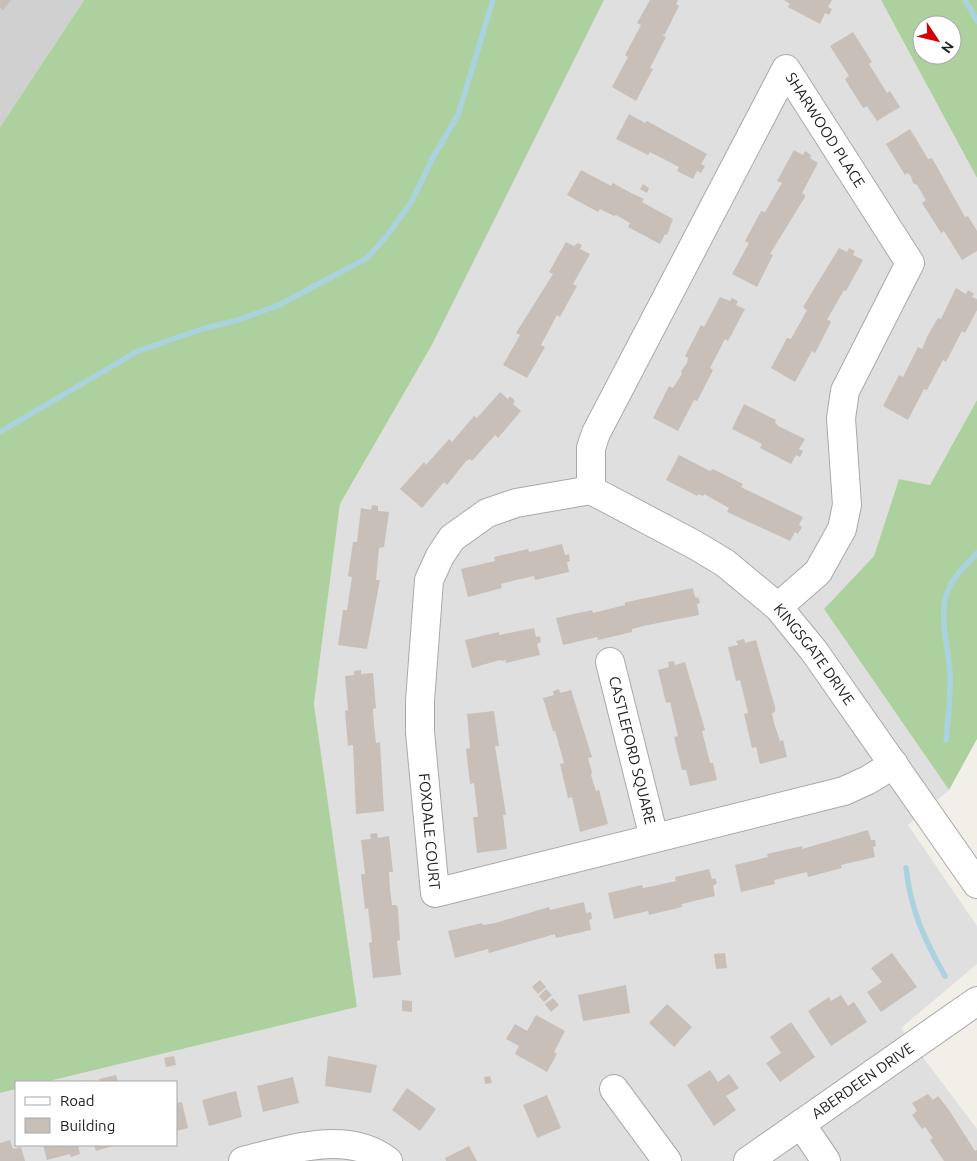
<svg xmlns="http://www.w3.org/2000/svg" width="977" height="1161" viewBox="0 0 977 1161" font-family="Ubuntu,sans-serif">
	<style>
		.residential { fill: #e0dfdf }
		.religious { fill: #d0d0d0 }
		.forest { fill: #add19e; fill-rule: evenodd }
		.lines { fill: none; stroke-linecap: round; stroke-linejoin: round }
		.stream { stroke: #aad3df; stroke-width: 5.5 }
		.building { fill: #c7bfb8 }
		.minor-casing { stroke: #a9a9a9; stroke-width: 30 }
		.minor { stroke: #fff; stroke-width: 28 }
		.labels { text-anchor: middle; stroke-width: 4.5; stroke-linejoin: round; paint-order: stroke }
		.street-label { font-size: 15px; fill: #222; stroke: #fff }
	</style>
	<rect width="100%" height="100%" fill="#f2efe9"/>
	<path class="residential" d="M604,0H881L977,178V400L930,485L899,479L874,556L824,609L949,790L908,825L977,926V964L901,1028L977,1129V1161H0V1093L16,1089V1145H176V1082H45L357,1007L314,704L340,504L433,343Z"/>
	<path class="religious" d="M0,0H84L0,127Z"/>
	<g class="forest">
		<path d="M84,0H604L433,343L340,504L314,704L357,1007L45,1082H16V1089L0,1093V127Z"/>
		<path d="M881,0H977V178ZM922,25H952V55H922Z"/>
		<path d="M977,400V739L949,790L824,609L874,556L899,479L930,485Z"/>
	</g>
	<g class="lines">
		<g class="stream">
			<path d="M965,0L977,21"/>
			<path d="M0,432L138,351L205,328L235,321L279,305L367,258L385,238L412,201L432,159L458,115L493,0"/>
			<path d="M946,740C948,718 951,696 950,674C949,646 936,612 950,586C957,572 968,564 977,553"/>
			<path d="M906,868C911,911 924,939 945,976"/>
		</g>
	</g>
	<g class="building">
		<path d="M0,0H11L3,10L0,7Z"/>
		<path d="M650,0H678L676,4L679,6L665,34L662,35L666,37L650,68L653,69L636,101L612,87L628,57L625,55L641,25L637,23Z"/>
		<path d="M784,0H832L828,7L832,9L829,15L825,13L820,24L788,7L790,4Z"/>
		<path d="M853,32L872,62L869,64L877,77L887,93L890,91L900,107L877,121L867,106L863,108L851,89L845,79L849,76L830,46Z"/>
		<path d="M629,114L645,123L647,121L707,154L701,164L705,166L701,173L697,171L693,179L677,171L679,167L650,152L648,155L616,139Z"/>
		<path d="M910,129L928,159L932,158L965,217L968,216L977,231V251L962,260L944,231L941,233L922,203L926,200L917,185L913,183L911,176L907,173L905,175L886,144Z"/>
		<path d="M794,150L803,155L805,151L811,155L810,158L818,163L802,193L805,195V197L770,254L773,255L757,287L732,274L749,243L745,241L761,211L765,212L782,183L777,181Z"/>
		<path d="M581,170L611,186L613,183L631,193L644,199L642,202L673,219L667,235L665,234L660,244L628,227L630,223L616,215L614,216L600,209L598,212L567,195Z"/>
		<path d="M643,184L649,188L647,193L640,189Z"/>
		<path d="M566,242L574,246L578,243L582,245L580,249L590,254L573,284L577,286L560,317L557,315L541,345L545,347L527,378L503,365L520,335L516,333L553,274L549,272Z"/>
		<path d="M839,248L847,252L849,248L855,251L853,255L863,260L846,291L844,290L828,318L827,319L831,322L815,353L812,351L795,382L771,368L787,338L791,339L807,310L803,307Z"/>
		<path d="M956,288L966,294L968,290L974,294L972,297L977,299V310L965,333L962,331L946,362L943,360L927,390L924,389L908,420L883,406L899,375L903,377L918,347L922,349L928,335L938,318L941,319Z"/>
		<path d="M720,297L730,301L732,298L738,301L736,305L745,309L728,341L725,339L710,368L713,370L704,388L697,401L694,400L678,431L653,418L669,386L673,388L682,374L681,371L687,363L688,358L685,356L701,325L704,327Z"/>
		<path d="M500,392L508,399L510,396L515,401L513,404L521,411L498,438L495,435L472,461L470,459L466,461L447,485L444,482L422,508L400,489L424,462L426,465L449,439L452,442L474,416L477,418Z"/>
		<path d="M744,404L776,420L775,422L778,426L805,439L799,449L803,451L800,457L796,455L791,464L760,448L762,444L732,429Z"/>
		<path d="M679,455L710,471L713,469L743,484L741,487L803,517L799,525L802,527L798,534L795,532L790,541L727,512L729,508L704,494L703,496L698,494L697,496L666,480Z"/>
		<path d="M372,505L378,506V511L389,512L384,547L379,548L376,580H380L367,649L338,645L343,610H347L352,577L348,576L353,542H357L361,508L371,510Z"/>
		<path d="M562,544L565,555L569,554L570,561L567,562L569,572L535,580L534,576L516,580L501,584L502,588L468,597L461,569L495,561L494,557L528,549L529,552Z"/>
		<path d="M693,588L695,597L699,598L700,603L697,604L699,615L643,626L632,629V632L598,640L597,637L563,645L556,618L592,610L593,613L625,605V602H627Z"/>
		<path d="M534,628L536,637L540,636L541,642L537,644L540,655L506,663L505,659L504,661L500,660L472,668L465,640L499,632V635Z"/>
		<path d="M744,639L745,643L756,640L775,707V712L772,713L774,723L780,741L783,740L787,757L760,764L756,747L752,748L744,714L748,713L740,680L736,681L728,647L738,645L736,641Z"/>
		<path d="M674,661L675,665L685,662L705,730L702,731L710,763H713L717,780L690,786L686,770H682L674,737L678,736L670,702L666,703L658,670L669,667L668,662Z"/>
		<path d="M361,670V674L373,673L376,708L373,709L374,725L376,743L380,742L384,811L356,814L353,745L348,746L345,711L348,710L345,676L354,675V671Z"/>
		<path d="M559,689L560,693L571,690L592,757L588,758L592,772L591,775L596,791L599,790L608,824L580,832L572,797L568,798L560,764L564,763L555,731H553L543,698L554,695L553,691Z"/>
		<path d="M494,711L499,746H495L506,815H503L507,849L477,853L473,817H478L474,783L470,784L466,749L470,748L467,714Z"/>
		<path d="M868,830L871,840H875L876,846L873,847L875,857L841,865L842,868L808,877L807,872L774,880L775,884L741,892L735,865L768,857L767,854L802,846V849Z"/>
		<path d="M377,833L378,838L389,836L393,872H389L390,889L392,905H396L398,908L400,940L397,941L401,975L373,978L369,943L372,942L368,908L365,909L361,874H365L361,840L371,839L370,834Z"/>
		<path d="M709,869L712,879L715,878L717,883L713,886L715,896L682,904V907L649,915L648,911L614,919L608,893L642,885L643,888L658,885L676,881L675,877Z"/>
		<path d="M584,902L586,913L591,912L592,919L589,920L591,930L556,938L555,934L489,953L488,949L455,958L448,931L482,923L483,925L495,923L549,907L550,910Z"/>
		<path d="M725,953L727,968L716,969L714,954Z"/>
		<path d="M892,953L917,987L881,1012L867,992L882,982L871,968Z"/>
		<path d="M540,980L546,987L538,994L532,987Z"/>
		<path d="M626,985L630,1013L583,1021L578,995Z"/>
		<path d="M546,989L552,995L544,1002L539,996Z"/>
		<path d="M841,995L848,1006L854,1002L867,1022L831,1046L808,1011L829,997L831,1001Z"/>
		<path d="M553,998L559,1005L551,1012L545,1004Z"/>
		<path d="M402,1000L412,1001V1012L402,1011Z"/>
		<path d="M667,1004L692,1027L674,1047L649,1023Z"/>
		<path d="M536,1015L565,1031L554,1052L557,1054L547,1072L515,1054L519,1046L506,1039L515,1024L527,1031Z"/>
		<path d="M791,1022L815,1057L780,1082L766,1063L781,1053L770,1037Z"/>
		<path d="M174,1056L176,1065L166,1067L164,1058Z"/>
		<path d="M328,1056L377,1065L371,1093L325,1086Z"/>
		<path d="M710,1070L718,1082L729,1074L739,1088L726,1096L736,1110L714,1126L687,1085Z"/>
		<path d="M116,1075L118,1082H100L99,1079Z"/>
		<path d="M490,1076L492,1083L485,1084L484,1077Z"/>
		<path d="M293,1077L299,1103L263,1112L257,1086Z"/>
		<path d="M407,1088L436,1109L420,1131L392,1110Z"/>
		<path d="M236,1091L242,1117L209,1126L202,1100Z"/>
		<path d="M928,1094L933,1100L938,1096L949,1110L975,1151L977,1150V1161H944L930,1140L933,1138L925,1127L922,1129L912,1115L917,1111L912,1103Z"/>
		<path d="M547,1095L561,1128L537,1138L523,1105Z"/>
		<path d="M182,1102L188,1128L176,1131V1103Z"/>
		<path d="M10,1140L13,1149L21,1147L25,1161H0V1143Z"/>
		<path d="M43,1145H78L80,1154L71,1157L70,1154L47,1160Z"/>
		<path d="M94,1145H116L96,1151Z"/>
		<path d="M469,1146L477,1161H446L445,1158Z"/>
	</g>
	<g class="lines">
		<defs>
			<g id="minor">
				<path id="s1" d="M591,490V448L596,433L786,69L910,263L845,391L841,418L847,505L842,529L818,572L778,607"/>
				<path id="s2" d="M591,490L516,503L487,513L452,538L440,556L429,580L420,701V732L435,893L844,791L868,780L894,764"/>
				<path id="s3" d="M591,490L695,545L725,563L778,607L814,651L977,884"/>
				<path id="s4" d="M610,662L654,838"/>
				<path d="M614,1089L667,1161"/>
				<path d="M801,1124L826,1161"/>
				<path d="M243,1161C288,1150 347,1129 388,1161"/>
				<path id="s5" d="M748,1161L977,1001"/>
			</g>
		</defs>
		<use href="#minor" class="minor-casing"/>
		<use href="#minor" class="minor"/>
	</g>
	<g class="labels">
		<g class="street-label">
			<text dy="5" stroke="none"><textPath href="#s1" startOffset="541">SHARWOOD PLACE</textPath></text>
			<text dy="5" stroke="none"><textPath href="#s3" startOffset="281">KINGSGATE DRIVE</textPath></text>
			<text dy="5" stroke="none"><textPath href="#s4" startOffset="91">CASTLEFORD SQUARE</textPath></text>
			<text dy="5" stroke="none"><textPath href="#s2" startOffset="450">FOXDALE COURT</textPath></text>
			<text dy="5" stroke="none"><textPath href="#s5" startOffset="140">ABERDEEN DRIVE</textPath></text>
		</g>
	</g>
	<rect x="15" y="1081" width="162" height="65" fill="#ffffff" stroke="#a7a7a7"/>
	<rect x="25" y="1097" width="25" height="8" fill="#ffffff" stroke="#a7a7a7"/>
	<text x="60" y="1106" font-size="15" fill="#222222">Road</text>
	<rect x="25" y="1118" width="25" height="15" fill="#c7bfb8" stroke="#a7a7a7"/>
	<text x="60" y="1131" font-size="15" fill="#222222">Building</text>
	<g transform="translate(937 40) rotate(125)"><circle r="24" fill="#ffffff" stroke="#a7a7a7"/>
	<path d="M0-4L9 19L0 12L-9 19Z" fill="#d40000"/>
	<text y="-8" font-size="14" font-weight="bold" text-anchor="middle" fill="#222222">N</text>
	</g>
</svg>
